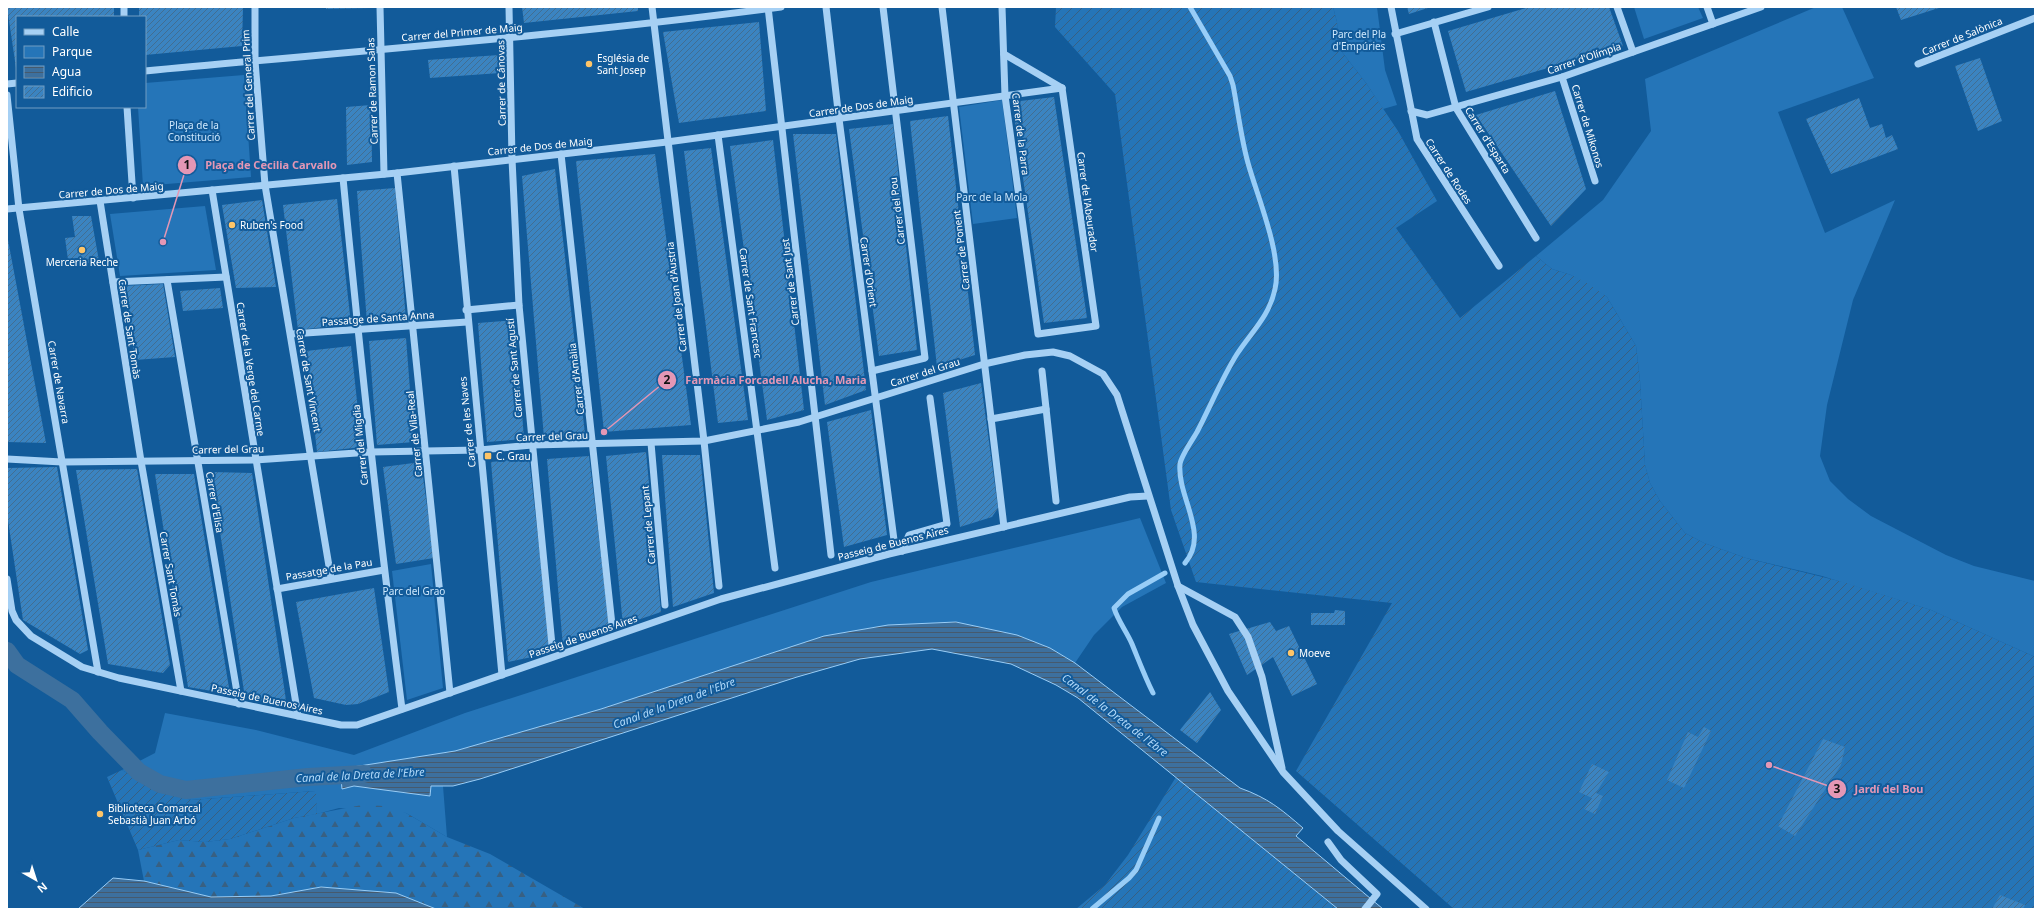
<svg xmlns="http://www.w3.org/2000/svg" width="2042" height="916" viewBox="0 0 2042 916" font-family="'Noto Sans',sans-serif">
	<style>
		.green { fill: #2575b8 }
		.forest { fill: url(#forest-firs) }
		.garden { fill: url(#garden-furrows) }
		.water { fill: url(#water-rules); stroke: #98cdf7 }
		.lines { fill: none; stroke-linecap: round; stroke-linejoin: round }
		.stream { stroke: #98cdf7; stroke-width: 5 }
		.canal { stroke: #3d709e; stroke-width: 18 }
		.building { fill: url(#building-hatch) }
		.minor { stroke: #a6d0f4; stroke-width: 7 }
		.poi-dot { fill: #ffc568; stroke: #125b9a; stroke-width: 1.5 }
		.labels { text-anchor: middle; stroke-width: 4; stroke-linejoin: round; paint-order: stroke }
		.street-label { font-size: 10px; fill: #fff; stroke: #125b9a }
		.park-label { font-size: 10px; fill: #cee8fd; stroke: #125b9a }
		.poi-label { font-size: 10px; fill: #fff; stroke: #125b9a; text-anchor: start }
		.water-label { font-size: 11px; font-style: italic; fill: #b2dafa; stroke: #125b9a }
		.leader { fill: none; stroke: #e497b5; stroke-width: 1.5 }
		.callout-dot { fill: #e497b5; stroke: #125b9a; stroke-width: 1.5 }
		.mark-label { font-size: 12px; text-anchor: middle; font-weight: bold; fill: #111 }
		.callout-label { font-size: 11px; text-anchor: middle; font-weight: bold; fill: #e497b5; stroke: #125b9a; stroke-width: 4; stroke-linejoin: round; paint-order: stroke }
	</style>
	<defs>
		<pattern id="forest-firs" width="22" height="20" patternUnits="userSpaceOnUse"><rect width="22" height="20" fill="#2575b8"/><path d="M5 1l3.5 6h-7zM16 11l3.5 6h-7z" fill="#386082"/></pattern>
		<pattern id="garden-furrows" width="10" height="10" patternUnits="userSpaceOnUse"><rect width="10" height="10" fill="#2575b8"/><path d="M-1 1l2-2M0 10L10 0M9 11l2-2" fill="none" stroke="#386082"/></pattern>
		<pattern id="water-rules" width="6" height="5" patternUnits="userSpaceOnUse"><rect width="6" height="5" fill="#3d709e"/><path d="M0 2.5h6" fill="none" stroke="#465a6d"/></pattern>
		<pattern id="building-hatch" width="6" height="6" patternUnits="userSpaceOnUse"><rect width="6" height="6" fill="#3b84c1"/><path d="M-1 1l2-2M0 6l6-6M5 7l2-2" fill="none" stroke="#426e92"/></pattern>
	</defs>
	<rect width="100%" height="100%" fill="#125b9a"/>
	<g class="green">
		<path d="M1333,7H1377L1385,70L1397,105L1383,109L1366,83L1338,47L1337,22Z"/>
		<path d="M1634,7H1698L1703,18L1644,39Z"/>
		<path d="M1816,7H1842L1874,78L1778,112L1825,233L1895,200L1853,300L1827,405L1820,456L1830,481L1848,499L1871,516L1946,555L1974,566L2035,581V657L1931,610L1822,576L1746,558L1704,543L1685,533L1660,501L1650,483L1645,465L1640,381L1636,346L1607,297L1571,275L1552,269L1536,256L1603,200L1651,131L1645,79Z"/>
		<path d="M244,75L251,177L143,186L138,107H145V83Z"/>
		<path d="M1002,100L1017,218L973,224L959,107Z"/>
		<path d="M205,206L216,270L120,276L110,214Z"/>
		<path d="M1140,518L1166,583L1122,607L1094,635L1075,663L1050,648L1017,635L956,622L888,625L824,636L601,709L455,751L340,769L342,788L354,786L430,796L431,786H443L447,837L406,813L339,808L317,814L315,791L191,800L144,783L122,770L155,753L165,713L256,730L354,755L465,713L871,582Z"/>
		<path d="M431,564L443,688L407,700L392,571Z"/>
	</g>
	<path class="forest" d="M362,805L385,806L406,813L447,837L490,854L585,909H436L396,893L321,887L271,896L211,897L144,881L138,850L179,840L205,842L230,839L294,818Z"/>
	<g class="garden">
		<path d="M1056,7H1333L1337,22L1338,47L1366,83L1398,131L1437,201L1396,228L1460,318L1536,256L1552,269L1571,275L1589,284L1607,297L1636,346L1640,381L1645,465L1650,483L1660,501L1685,533L1704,543L1746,558L1843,582L1931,610L2035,657V909H1454L1296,771L1392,603L1196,582L1171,510L1115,94L1055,27Z"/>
		<path d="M122,770L144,783L191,800L316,791L317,814L294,818L230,839L205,842L179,840L138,850L107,777Z"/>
		<path d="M1176,777L1338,909H1076L1105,885L1128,855Z"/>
	</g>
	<g class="water">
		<path d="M956,622L1017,635L1050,648L1075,663L1240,788C1268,798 1281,809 1303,828L1296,836L1383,909H1338L1078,698L1056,685L1011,664L932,649L860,659L797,677L480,779L453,786H431L430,796L354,786L342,789L340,769L455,751L601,709L824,636L888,625Z"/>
		<path d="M113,878L144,881L211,897L271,896L321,887L396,893L436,909H78Z"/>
	</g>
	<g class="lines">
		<g class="stream">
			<path d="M1185,563C1210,534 1177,497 1180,464C1181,456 1193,439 1197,432C1210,407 1223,376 1237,354C1252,331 1269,317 1275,289C1283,256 1257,196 1248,163C1241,138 1238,111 1233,85L1230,76L1190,7"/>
			<path d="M1153,693C1145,677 1139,661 1132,644C1127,632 1118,621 1114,608L1128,594L1165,573"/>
			<path d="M1092,909L1129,878L1136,870L1159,818"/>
		</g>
		<path class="canal" d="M7,651L17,665L72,700L100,732L139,772L160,784L186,790L308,777L364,774"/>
	</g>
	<g class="building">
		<path d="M7,7H114V17H17L16,68Z"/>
		<path d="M139,7H243L242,46L145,55V17H139Z"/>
		<path d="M326,7H371V8L326,9Z"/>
		<path d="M522,7H638V11L524,23Z"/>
		<path d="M1407,7H1431L1409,14Z"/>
		<path d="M1529,7H1609L1623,46L1466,92L1448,31Z"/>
		<path d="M1896,7H1942L1901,20Z"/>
		<path d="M759,22L766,111L679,123L663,32Z"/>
		<path d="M499,55L500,73L430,78L428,60Z"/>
		<path d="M1980,58L2002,121L1978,131L1955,66Z"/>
		<path d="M1555,91L1586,189L1551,226L1476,115Z"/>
		<path d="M1054,97L1087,318L1044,323L1012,102Z"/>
		<path d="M1859,98L1870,128L1882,124L1886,138L1892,135L1898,149L1831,174L1806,119Z"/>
		<path d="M371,105L372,162L347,165L346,107Z"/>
		<path d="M948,116L975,355L937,367L910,121Z"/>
		<path d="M893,124L917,350L879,356L849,129Z"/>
		<path d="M793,134H836L866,390L825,405Z"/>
		<path d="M773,140L804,410L767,420L730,146Z"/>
		<path d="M711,148L748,420L718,423L684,151Z"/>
		<path d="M655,154L691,425L604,432L576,161Z"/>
		<path d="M555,169L585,434L544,438L522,176Z"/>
		<path d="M395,188L406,320L367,323L357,191Z"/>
		<path d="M337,199L351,324L298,330L283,205Z"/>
		<path d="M262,200L276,287L236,288L222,205Z"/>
		<path d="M72,216H91L99,261L69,267L65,238L75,237Z"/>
		<path d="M7,240H8L46,443L7,442Z"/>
		<path d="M163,284L175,357L135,360L122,286Z"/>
		<path d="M220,288L223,308L183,311L180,291Z"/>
		<path d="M515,320L524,439L487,442L478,323Z"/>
		<path d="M406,338L414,442L377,445L369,341Z"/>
		<path d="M351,346L362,447L317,452L306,351Z"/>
		<path d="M981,383L998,508L992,517L960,527L943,393Z"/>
		<path d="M871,410L887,535L844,547L827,422Z"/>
		<path d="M646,452L661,612L623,625L606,456Z"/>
		<path d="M662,455H700L714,593L673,607Z"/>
		<path d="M589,456L610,630L563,647L547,459Z"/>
		<path d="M529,458L551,653L508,662L491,462Z"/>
		<path d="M421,462L434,558L396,564L383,467Z"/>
		<path d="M57,467L88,650L80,654L23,620L7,514V468Z"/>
		<path d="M137,469L170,665L163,673L108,664L76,470Z"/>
		<path d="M211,472L252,473L287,707L245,698Z"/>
		<path d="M155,474H194L230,694L188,687Z"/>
		<path d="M374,588L389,692L358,704L346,705L314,698L296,602Z"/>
		<path d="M1335,610L1345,611V625H1311V613H1334Z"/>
		<path d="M1270,622L1276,631L1289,626L1317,684L1292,696L1273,657L1247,675L1229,634Z"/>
		<path d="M1210,692L1221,710L1197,743L1180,730Z"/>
		<path d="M1704,727L1711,731L1684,788L1667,780L1688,732L1698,737Z"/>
		<path d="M1823,739L1845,747L1841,765L1795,836L1778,826Z"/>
		<path d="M1592,764L1609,772L1596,793L1603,796L1595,814L1584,809L1592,798L1579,792Z"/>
		<path d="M2000,895L2025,905L2023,909H1992Z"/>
	</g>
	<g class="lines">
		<g class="minor">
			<path d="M124,7V17"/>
			<path d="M255,7V61L265,185L331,578"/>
			<path d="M380,7L384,174"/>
			<path d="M509,7L512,159L519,305L552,645"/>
			<path d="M652,7L704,441L719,586"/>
			<path d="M768,7L831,555"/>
			<path d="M826,7L839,119L894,540"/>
			<path d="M942,7L1004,527"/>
			<path d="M1002,7L1005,96L1038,334L1096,326L1062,88"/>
			<path d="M1391,7L1417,139L1499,266"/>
			<path d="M1617,7L1633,52"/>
			<path d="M1707,7L1713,24"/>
			<path d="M1434,22L1456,108L1536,238"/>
			<path d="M1395,34L1488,7"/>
			<path d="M1004,54L1062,88"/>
			<path d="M1918,64L2035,18"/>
			<path d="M145,71C357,51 570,35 781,7"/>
			<path d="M1562,77L1595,181"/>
			<path d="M7,84L17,83"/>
			<path d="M7,95L19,209L98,672"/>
			<path d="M127,107L133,198"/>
			<path d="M1411,111L1427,115L1562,77L1761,7"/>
			<path d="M718,135L775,568"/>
			<path d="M561,154L612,625"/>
			<path d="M454,166L502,675"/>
			<path d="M397,173L450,693"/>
			<path d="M343,178C360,355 379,532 402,709"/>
			<path d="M212,190L298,716"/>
			<path d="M100,201L141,461L181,691"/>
			<path d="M7,209L397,173L667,142L1062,88"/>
			<path d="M167,280L239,704"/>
			<path d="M113,282L226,277"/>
			<path d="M466,310L519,305"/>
			<path d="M291,334L467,322"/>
			<path d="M872,371L925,358L883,7"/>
			<path d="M1042,371L1056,501"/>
			<path d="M991,419L1046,409"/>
			<path d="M651,443L665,605"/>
			<path d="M7,459L62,462L255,460L371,452L480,450L532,445L704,441L799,422L984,364L1025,355L1053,352L1070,356L1103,374L1117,395L1178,586L1193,625L1228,691L1283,772L1338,831L1426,909"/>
			<path d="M902,551L909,535L947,524L930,398"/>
			<path d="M7,579L12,611L16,620L31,636L82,667L119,678L341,725H357L721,599L889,554L1130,497L1148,496"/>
			<path d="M1178,586L1235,617L1248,637L1262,677L1282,768"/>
			<path d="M277,589L384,570"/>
			<path d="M1328,842L1341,860L1377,894L1365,909"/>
		</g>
	</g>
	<g class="poi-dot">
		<circle cx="589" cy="64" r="4"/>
		<circle cx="232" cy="225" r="4"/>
		<circle cx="82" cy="250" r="4"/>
		<rect x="484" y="452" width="8" height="8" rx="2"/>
		<circle cx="1291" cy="653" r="4"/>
		<circle cx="100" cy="814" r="4"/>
	</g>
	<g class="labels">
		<g class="street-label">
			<text transform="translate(462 32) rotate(-5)" y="4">Carrer del Primer de Maig</text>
			<text transform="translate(1962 36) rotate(-22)" y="4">Carrer de Salònica</text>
			<text transform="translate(1584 58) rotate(-19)" y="4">Carrer d'Olímpia</text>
			<text transform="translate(501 83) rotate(-91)" y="4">Carrer de Cánovas</text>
			<text transform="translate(248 85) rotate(-93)" y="4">Carrer del General Prim</text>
			<text transform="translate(372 91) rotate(-92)" y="4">Carrer de Ramon Salas</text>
			<text transform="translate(861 106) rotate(-8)" y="4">Carrer de Dos de Maig</text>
			<text transform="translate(1588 126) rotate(73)" y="4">Carrer de Mikonos</text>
			<text transform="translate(1021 134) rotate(83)" y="4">Carrer de la Parra</text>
			<text transform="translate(1488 140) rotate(58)" y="4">Carrer d'Esparta</text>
			<text transform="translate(540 146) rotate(-6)" y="4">Carrer de Dos de Maig</text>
			<text transform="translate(1449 171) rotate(57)" y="4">Carrer de Rodes</text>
			<text transform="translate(111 190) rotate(-5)" y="4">Carrer de Dos de Maig</text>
			<text transform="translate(1088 202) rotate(82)" y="4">Carrer de l'Abeurador</text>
			<text transform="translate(897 211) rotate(-97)" y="4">Carrer del Pou</text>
			<text transform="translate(961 250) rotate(-97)" y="4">Carrer de Ponent</text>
			<text transform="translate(869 272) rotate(82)" y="4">Carrer d'Orient</text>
			<text transform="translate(790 282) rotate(-97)" y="4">Carrer de Sant Just</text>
			<text transform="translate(676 297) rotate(-97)" y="4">Carrer de Joan d'Àustria</text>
			<text transform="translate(751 303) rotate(82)" y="4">Carrer de Sant Francesc</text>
			<text transform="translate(378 318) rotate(-4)" y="4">Passatge de Santa Anna</text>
			<text transform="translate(130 329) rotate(81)" y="4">Carrer de Sant Tomàs</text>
			<text transform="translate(514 368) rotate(-95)" y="4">Carrer de Sant Agustí</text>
			<text transform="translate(251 369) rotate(81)" y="4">Carrer de la Verge del Carme</text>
			<text transform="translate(925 372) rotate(-18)" y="4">Carrer del Grau</text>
			<text transform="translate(576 379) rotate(-97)" y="4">Carrer d'Amàlia</text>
			<text transform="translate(309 380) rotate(80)" y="4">Carrer de Sant Vincent</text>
			<text transform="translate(59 382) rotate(80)" y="4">Carrer de Navarra</text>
			<text transform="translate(467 422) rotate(-96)" y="4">Carrer de les Naves</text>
			<text transform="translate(414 434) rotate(-96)" y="4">Carrer de Vila-Real</text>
			<text transform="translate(552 436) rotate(-2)" y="4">Carrer del Grau</text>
			<text transform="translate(360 445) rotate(-96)" y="4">Carrer del Migdia</text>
			<text transform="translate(228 449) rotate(-1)" y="4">Carrer del Grau</text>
			<text transform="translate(215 502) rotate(80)" y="4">Carrer d'Elisa</text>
			<text transform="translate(648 525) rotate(-95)" y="4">Carrer de Lepant</text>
			<text transform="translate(893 543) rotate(-14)" y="4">Passeig de Buenos Aires</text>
			<text transform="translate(329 569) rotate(-10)" y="4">Passatge de la Pau</text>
			<text transform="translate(171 574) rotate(80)" y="4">Carrer Sant Tomàs</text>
			<text transform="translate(583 636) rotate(-19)" y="4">Passeig de Buenos Aires</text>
			<text transform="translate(267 699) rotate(12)" y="4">Passeig de Buenos Aires</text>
		</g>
		<g class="park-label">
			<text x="1359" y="38">Parc del Pla<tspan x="1359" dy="12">d'Empúries</tspan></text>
			<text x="194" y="129">Plaça de la<tspan x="194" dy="12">Constitució</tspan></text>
			<text x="992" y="201">Parc de la Mola</text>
			<text x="414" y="595">Parc del Grao</text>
		</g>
		<g class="poi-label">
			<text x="597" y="62">Església de<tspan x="597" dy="12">Sant Josep</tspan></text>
			<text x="240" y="229">Ruben's Food</text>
			<text x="82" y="266" text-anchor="middle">Merceria Reche</text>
			<text x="496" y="460">C. Grau</text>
			<text x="1299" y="657">Moeve</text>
			<text x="108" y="812">Biblioteca Comarcal<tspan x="108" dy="12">Sebastià Juan Arbó</tspan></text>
		</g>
		<g class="water-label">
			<text transform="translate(674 703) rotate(-20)" y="4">Canal de la Dreta de l'Ebre</text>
			<text transform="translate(1115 715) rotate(37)" y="4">Canal de la Dreta de l'Ebre</text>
			<text transform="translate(360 775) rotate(-3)" y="4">Canal de la Dreta de l'Ebre</text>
		</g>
	</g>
	<path class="leader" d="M163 242L187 165M604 432L667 380M1769 765L1837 789"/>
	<g class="callout-dot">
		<circle cx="163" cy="242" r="4"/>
		<circle cx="604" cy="432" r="4"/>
		<circle cx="1769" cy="765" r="4"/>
		<circle cx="187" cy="165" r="10"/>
		<circle cx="667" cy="380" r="10"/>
		<circle cx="1837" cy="789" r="10"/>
	</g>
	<g class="mark-label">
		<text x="187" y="169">1</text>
		<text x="667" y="384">2</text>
		<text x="1837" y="793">3</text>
	</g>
	<g class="callout-label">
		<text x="271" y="169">Plaça de Cecilia Carvallo</text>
		<text x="776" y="384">Farmàcia Forcadell Alucha, Maria</text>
		<text x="1889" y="793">Jardí del Bou</text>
	</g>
	<rect width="2042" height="916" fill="none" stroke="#ffffff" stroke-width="16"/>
	<rect x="16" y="16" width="130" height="92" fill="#125b9a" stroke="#719dc2"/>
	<rect x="24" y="29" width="20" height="6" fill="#a6d0f4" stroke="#719dc2"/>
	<text x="52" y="36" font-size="12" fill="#ffffff">Calle</text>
	<rect x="24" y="46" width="20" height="12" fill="#2575b8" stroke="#719dc2"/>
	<text x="52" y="56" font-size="12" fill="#ffffff">Parque</text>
	<rect x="24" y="66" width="20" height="12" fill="url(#water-rules)" stroke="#719dc2"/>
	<text x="52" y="76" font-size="12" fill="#ffffff">Agua</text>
	<rect x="24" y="86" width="20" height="12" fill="url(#building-hatch)" stroke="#719dc2"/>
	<text x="52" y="96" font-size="12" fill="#ffffff">Edificio</text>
	<g transform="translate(36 880) rotate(141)" stroke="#125b9a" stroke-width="3" paint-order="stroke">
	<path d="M0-3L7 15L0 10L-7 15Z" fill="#ffffff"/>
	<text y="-6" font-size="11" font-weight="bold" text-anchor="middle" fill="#ffffff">N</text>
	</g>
</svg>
